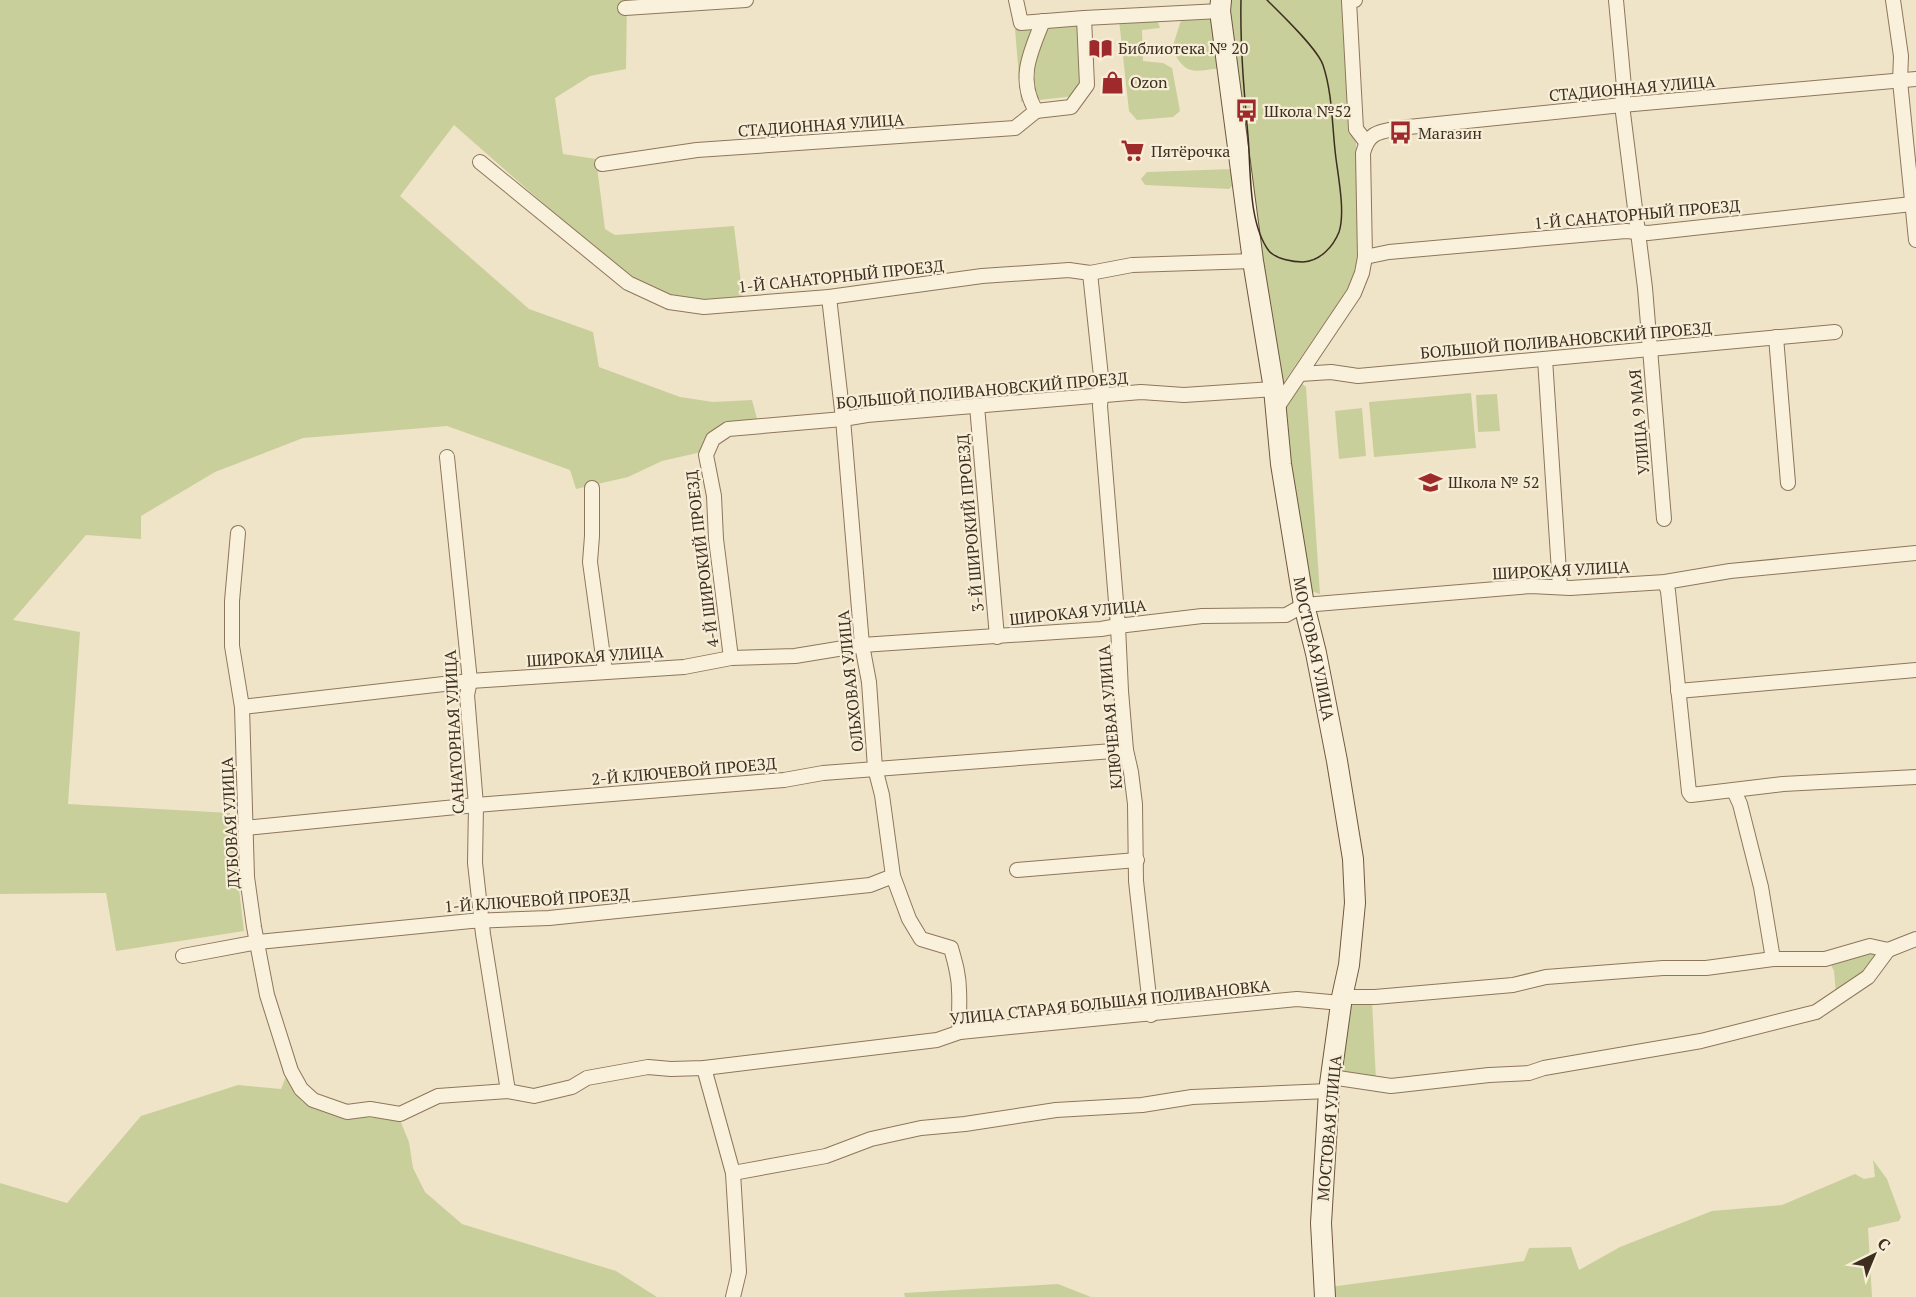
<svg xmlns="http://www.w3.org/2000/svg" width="1916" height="1297" viewBox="0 0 1916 1297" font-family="'PT Serif',serif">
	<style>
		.green { fill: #c9cf9b }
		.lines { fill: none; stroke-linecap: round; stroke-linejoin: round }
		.street-casing { stroke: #8d765c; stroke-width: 16 }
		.secondary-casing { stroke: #6f573f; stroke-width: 22 }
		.street { stroke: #faf1dc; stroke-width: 14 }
		.secondary { stroke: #faf1dc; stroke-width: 20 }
		.tram { stroke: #3d2e20; stroke-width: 1.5 }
		.labels { text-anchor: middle; stroke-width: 4.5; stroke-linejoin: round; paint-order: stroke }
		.poi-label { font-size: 16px; fill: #3d2e20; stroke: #f7eed8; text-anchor: start }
		.street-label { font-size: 16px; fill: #3d2e20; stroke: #f7eed8 }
	</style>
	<rect width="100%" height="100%" fill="#f0e4c8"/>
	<g class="green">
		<path d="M0,0H627L626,69L590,76L555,98L563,154L596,159L605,229L615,235L734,226L743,299L704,301L670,299L634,283L454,125L400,196L529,309L593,332L599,367L680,397L713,402L752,400L759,426L728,428L706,451L662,461L628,477L576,489L570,470L447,426L303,438L215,472L141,516V539L86,535L13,620L80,632L68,804L230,813L244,931L116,951L106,893L0,894Z"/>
		<path d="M1229,0H1345L1346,4L1359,186L1360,251L1356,270L1346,291L1284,382H1279L1230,31Z"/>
		<path d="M1186,15L1214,17L1222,68C1194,71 1186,77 1172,49L1180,23Z"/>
		<path d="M1152,17L1158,22L1160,28L1142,30L1143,61L1163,63L1172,68L1180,111L1173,117L1137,120L1129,111L1119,20Z"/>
		<path d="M1077,23L1083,86L1075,96L1021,102L1015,29Z"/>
		<path d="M1233,169L1235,183L1229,189L1145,185L1141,179L1147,172Z"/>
		<path d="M1301,383L1306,387L1320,594L1311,591L1288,468L1285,408Z"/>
		<path d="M1471,393L1476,448L1374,457L1369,402Z"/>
		<path d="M1497,394L1500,431L1478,432L1476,395Z"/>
		<path d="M1362,408L1366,456L1339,459L1335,411Z"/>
		<path d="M1870,950L1880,954L1868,974L1836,994L1834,971L1831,965V961Z"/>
		<path d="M1372,1001L1376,1080L1341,1071L1347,1006Z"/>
		<path d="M287,1074L303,1102L353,1116L400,1120L409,1142L413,1168L425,1192L462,1224L616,1271L657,1297H0V1183L67,1203L141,1116L238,1085L281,1089Z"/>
		<path d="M1873,1160L1887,1179L1901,1217L1899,1221L1868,1228L1872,1297H1330V1287L1524,1261L1529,1248L1571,1247L1579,1270L1620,1247L1712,1211L1782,1205L1855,1174L1864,1179L1875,1177Z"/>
		<path d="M1058,1284L1091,1297H905L904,1293Z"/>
	</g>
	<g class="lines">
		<defs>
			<g id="street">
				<path d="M1016,0L1021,23L1084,18L1220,11"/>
				<path d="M1355,0L1349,1L1356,129L1366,142"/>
				<path d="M1616,0L1624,87L1622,105L1645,288L1664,519"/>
				<path d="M1893,0L1901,56L1900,81L1916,240"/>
				<path d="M625,8L746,0"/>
				<path d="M1036,111L1071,107L1087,85L1084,18"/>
				<path d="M1036,111C1017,79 1030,53 1043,21"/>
				<path d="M480,162L628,283L669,302L704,307L829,297L982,276L1069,270L1090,273L1132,265L1253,261"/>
				<path d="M602,164L697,150L1015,128L1036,111"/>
				<path d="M1365,257L1389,252L1626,231L1648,233L1912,204"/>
				<path d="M1090,273L1102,386L1100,406L1118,626L1121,691L1126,750L1131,772L1135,804L1136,881L1151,1015"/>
				<path d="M829,297L843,419L862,645L869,682L875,768L882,795L893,876L909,919L921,939L951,948C955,962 959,975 959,990C960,1004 958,1017 960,1032"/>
				<path d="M1776,337L1788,483"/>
				<path d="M1545,359L1560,587"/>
				<path d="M1300,374L1331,372L1358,376L1835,332"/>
				<path d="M977,406L997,637"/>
				<path d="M1276,409L1354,293L1362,273L1365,257L1363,153C1369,131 1380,132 1399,128L1622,105L1916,79"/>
				<path d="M447,457L470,681L467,695L476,805L475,863L483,934L508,1091"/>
				<path d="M592,488V536L590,562L605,671"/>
				<path d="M238,533L232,601V646L242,707L247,877L254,927L267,995L291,1071L301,1089L313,1100L347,1112L370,1109L400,1114L438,1096L508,1091L534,1096L572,1087L587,1078L648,1067L671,1069L704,1068L937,1040L960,1032L1297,999L1341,1003"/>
				<path d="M1665,582L1668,591L1689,792L1691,795L1783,784L1916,777"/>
				<path d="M731,658L716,539L714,496L706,455L713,439L728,429L843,419L867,415L1141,392L1184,395L1274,389"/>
				<path d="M1678,691L1916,670"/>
				<path d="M242,707L470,681L684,667L731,658L795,656L862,645L1101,629L1118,626L1202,616L1286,615L1304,605L1531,586L1570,588L1665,582L1730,571L1916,553"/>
				<path d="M1734,791L1740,804L1761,887L1773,959"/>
				<path d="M245,828L476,805L784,780L823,773L1126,750"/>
				<path d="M1017,870L1137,860"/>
				<path d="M183,956L258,942L471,921L549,918L870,885L893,876"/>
				<path d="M1342,997H1375L1513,985L1546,977L1663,968H1706L1773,959H1825L1870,946L1888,950L1916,939"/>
				<path d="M704,1068L733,1173L739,1272L733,1297"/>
				<path d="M1331,1077L1391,1086L1489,1075L1529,1073L1544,1068L1701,1041L1816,1012L1868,977L1888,950"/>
				<path d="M733,1173L826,1156L871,1139L921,1128L965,1124L1056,1110L1142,1105L1192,1097L1329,1091"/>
			</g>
			<g id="secondary">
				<path id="s1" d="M1221,0L1220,11L1253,261L1274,389L1281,464L1304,605L1316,653L1337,761L1353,859L1355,903L1349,965L1342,997L1329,1091L1321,1223L1325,1297"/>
			</g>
		</defs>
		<use href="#street" class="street-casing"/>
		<use href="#secondary" class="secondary-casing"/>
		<use href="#street" class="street"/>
		<use href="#secondary" class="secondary"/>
		<path class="tram" d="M1241,0C1240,45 1244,91 1248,136C1251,170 1248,223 1269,251C1276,259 1293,262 1303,262C1320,261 1333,247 1339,232C1346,211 1337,172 1335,150C1332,122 1332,92 1323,65C1317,48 1281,14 1267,0"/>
	</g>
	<defs>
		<symbol id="library-bare" viewBox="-9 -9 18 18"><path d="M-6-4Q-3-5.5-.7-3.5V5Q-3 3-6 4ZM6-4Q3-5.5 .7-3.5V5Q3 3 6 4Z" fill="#9e2a2b" stroke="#f7eed8" stroke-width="2.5" paint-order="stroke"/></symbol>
		<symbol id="shop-bare" viewBox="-9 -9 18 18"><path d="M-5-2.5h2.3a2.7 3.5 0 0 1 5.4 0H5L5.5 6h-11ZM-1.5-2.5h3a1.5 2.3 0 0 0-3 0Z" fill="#9e2a2b" stroke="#f7eed8" stroke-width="2.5" paint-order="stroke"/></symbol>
		<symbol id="bus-bare" viewBox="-9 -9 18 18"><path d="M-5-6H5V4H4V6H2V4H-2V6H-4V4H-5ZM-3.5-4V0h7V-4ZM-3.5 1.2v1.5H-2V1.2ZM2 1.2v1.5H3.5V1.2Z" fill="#9e2a2b" stroke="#f7eed8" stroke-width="2.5" paint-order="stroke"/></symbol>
		<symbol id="supermarket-bare" viewBox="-9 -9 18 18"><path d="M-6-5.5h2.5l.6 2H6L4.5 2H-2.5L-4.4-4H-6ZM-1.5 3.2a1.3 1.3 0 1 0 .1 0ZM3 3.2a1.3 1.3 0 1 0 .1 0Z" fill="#9e2a2b" stroke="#f7eed8" stroke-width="2.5" paint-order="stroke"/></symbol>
		<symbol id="school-bare" viewBox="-9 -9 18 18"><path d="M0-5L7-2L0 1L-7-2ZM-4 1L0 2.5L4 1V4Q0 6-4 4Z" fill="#9e2a2b" stroke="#f7eed8" stroke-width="2.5" paint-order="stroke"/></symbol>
	</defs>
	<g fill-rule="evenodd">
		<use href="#library-bare" x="1084" y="32" width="33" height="33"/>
		<use href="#shop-bare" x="1096" y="66" width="33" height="33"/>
		<use href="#bus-bare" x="1230" y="94" width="33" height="33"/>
		<use href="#bus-bare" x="1384" y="116" width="33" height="33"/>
		<use href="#supermarket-bare" x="1116" y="134" width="33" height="33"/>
		<use href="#school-bare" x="1414" y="466" width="33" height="33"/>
	</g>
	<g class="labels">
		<g class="poi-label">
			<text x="1118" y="54">Библиотека № 20</text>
			<text x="1130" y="88">Ozon</text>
			<text x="1264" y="117">Школа №52</text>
			<text x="1418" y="139">Магазин</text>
			<text x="1151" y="157">Пятёрочка</text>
			<text x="1448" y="488">Школа № 52</text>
		</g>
		<g class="street-label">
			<text transform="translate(1632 88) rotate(-5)" y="6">СТАДИОННАЯ УЛИЦА</text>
			<text transform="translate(821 125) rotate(-4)" y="6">СТАДИОННАЯ УЛИЦА</text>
			<text transform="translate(1637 214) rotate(-5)" y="6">1-Й САНАТОРНЫЙ ПРОЕЗД</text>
			<text transform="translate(841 276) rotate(-6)" y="6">1-Й САНАТОРНЫЙ ПРОЕЗД</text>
			<text transform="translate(1566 340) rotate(-5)" y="6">БОЛЬШОЙ ПОЛИВАНОВСКИЙ ПРОЕЗД</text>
			<text transform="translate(982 390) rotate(-5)" y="6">БОЛЬШОЙ ПОЛИВАНОВСКИЙ ПРОЕЗД</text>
			<text transform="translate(1639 422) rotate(-95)" y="6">УЛИЦА 9 МАЯ</text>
			<text transform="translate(970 523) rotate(-95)" y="6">3-Й ШИРОКИЙ ПРОЕЗД</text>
			<text transform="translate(702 559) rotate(-97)" y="6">4-Й ШИРОКИЙ ПРОЕЗД</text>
			<text transform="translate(1561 570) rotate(-3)" y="6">ШИРОКАЯ УЛИЦА</text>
			<text transform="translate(1078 612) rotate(-6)" y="6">ШИРОКАЯ УЛИЦА</text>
			<text dy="6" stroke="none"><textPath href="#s1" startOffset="656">МОСТОВАЯ УЛИЦА</textPath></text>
			<text transform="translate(595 656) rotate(-4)" y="6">ШИРОКАЯ УЛИЦА</text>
			<text transform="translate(850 681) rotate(-96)" y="6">ОЛЬХОВАЯ УЛИЦА</text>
			<text transform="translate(1110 717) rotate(-95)" y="6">КЛЮЧЕВАЯ УЛИЦА</text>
			<text transform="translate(454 732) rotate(-93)" y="6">САНАТОРНАЯ УЛИЦА</text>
			<text transform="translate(684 771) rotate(-5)" y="6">2-Й КЛЮЧЕВОЙ ПРОЕЗД</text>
			<text transform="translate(230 823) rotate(-93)" y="6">ДУБОВАЯ УЛИЦА</text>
			<text transform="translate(537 900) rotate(-4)" y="6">1-Й КЛЮЧЕВОЙ ПРОЕЗД</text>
			<text transform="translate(1110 1002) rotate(-6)" y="6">УЛИЦА СТАРАЯ БОЛЬШАЯ ПОЛИВАНОВКА</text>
			<text transform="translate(1329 1128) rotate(-85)" y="6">МОСТОВАЯ УЛИЦА</text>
		</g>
	</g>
	<g transform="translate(1874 1255) rotate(43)" stroke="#f7eed8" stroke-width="4.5" paint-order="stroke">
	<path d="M0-4.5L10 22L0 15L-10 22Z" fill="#3d2e20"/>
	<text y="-9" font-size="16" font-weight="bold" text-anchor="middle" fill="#3d2e20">С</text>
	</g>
</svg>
